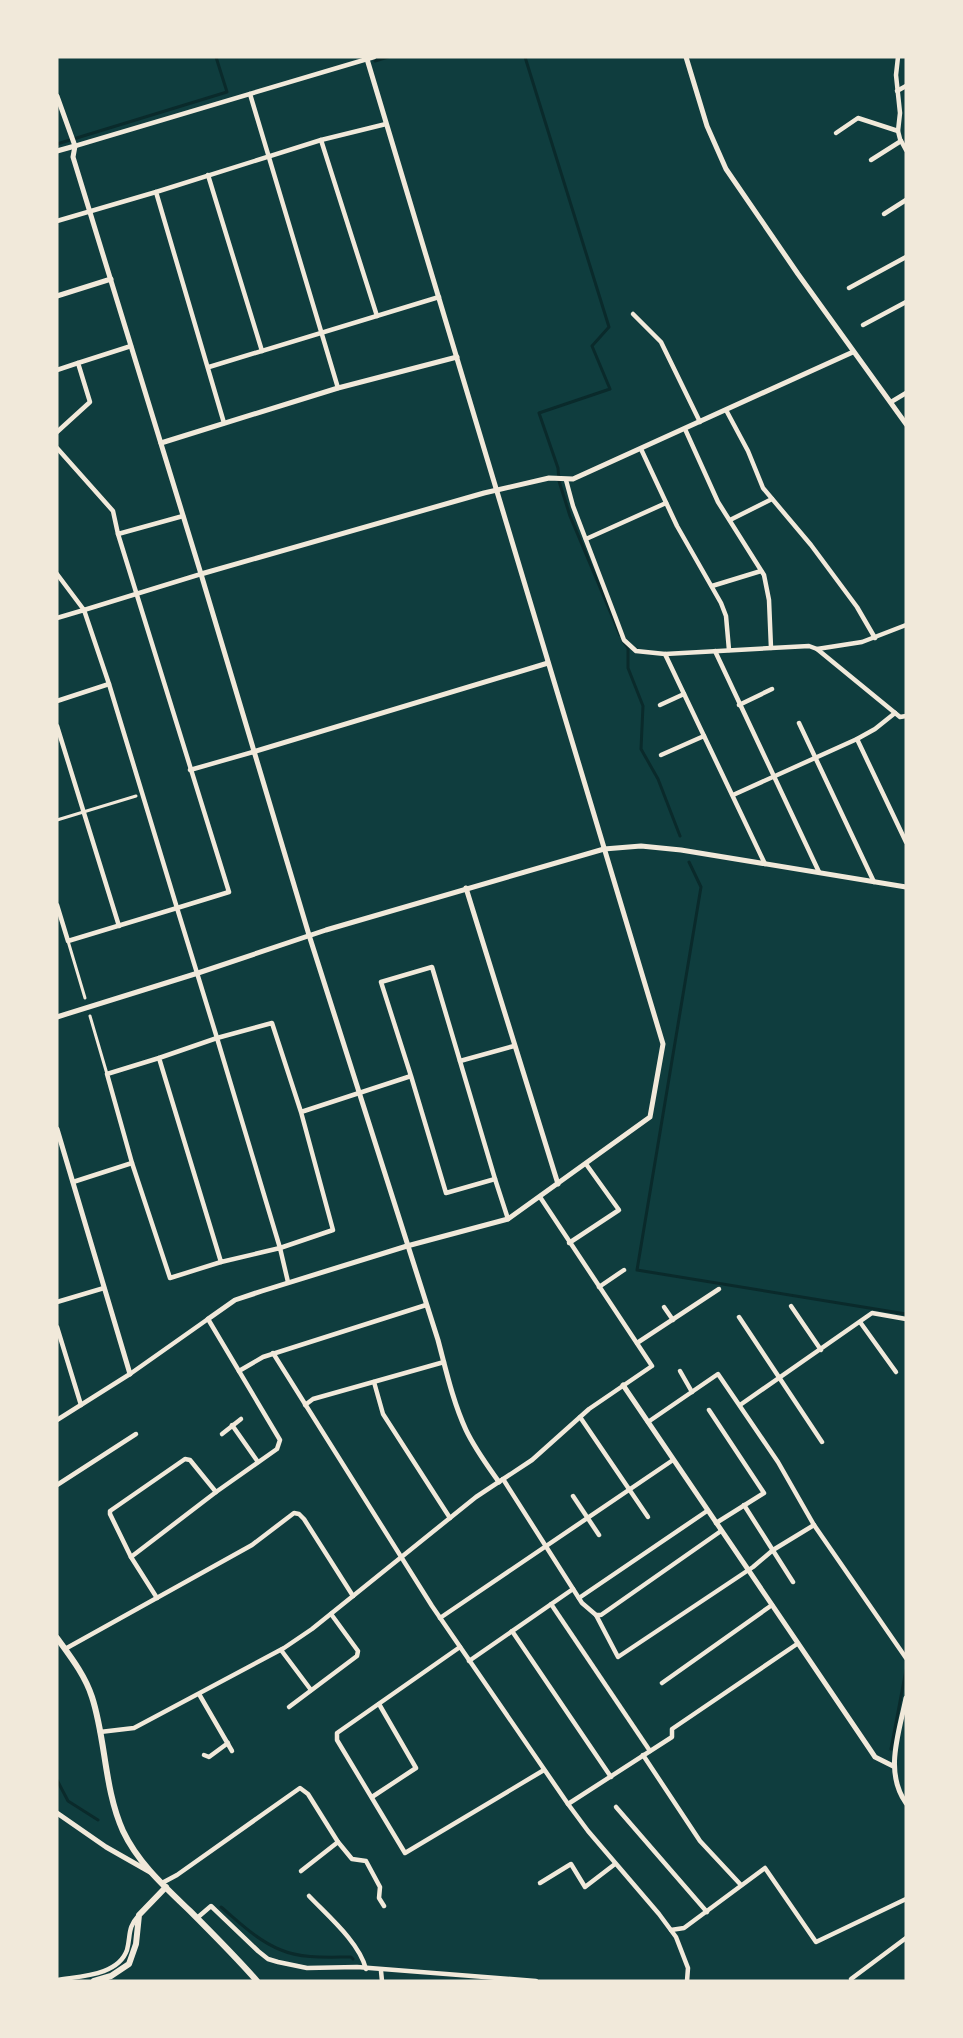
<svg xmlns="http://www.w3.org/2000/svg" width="963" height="2038" viewBox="0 0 963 2038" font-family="Commissioner,sans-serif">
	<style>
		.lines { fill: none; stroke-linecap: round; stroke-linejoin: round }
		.stream { stroke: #0a2a2b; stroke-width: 3 }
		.pedestrian { stroke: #f1e9da; stroke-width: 3 }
		.minor { stroke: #f1e9da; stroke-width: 4.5 }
		.tertiary { stroke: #f1e9da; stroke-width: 5 }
		.secondary { stroke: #f1e9da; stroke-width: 6 }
	</style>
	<rect width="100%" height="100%" fill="#0f3d3e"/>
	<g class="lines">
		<g class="stream">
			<path d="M525,57L609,327L592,346L610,389L539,413L558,468L559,481L570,516L620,635"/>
			<path d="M375,61L388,57"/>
			<path d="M57,144L227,92L216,57"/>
			<path d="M623,641L628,648V668L643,706L641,749L658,779L680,836"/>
			<path d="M689,862L701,887L637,1270L906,1314"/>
			<path d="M891,1749L906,1670"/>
			<path d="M57,1780L68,1801L98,1820"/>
			<path d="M221,1907C240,1923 258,1941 281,1950C302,1959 329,1957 351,1957L353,1959"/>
		</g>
		<g class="pedestrian">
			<path d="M57,820L136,796"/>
			<path d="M68,941L85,998"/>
			<path d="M90,1016L107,1074"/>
		</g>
		<g class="minor">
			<path d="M898,57L896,75L900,113L898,131L900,139L906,150"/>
			<path d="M897,91L906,86"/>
			<path d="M250,94L338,388"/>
			<path d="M836,133L858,118L898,131"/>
			<path d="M321,140L377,316"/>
			<path d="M75,146L374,57"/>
			<path d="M871,160L901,141"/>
			<path d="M208,175L262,351"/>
			<path d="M884,214L906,200"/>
			<path d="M57,221L156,192"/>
			<path d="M849,288L906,257"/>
			<path d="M633,314L661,342L700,422"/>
			<path d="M863,325L906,302"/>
			<path d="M209,367L439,297"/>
			<path d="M57,370L78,363"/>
			<path d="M891,402L906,393"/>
			<path d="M726,410L748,451L763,488L811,545L857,607L875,638"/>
			<path d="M224,423L156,192L321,140L386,124"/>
			<path d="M685,429L718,502L764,575L769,600L771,648"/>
			<path d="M57,432L90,402L78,363L131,346"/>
			<path d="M57,448L113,511L118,534L183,516"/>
			<path d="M641,449L677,526L721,603L726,616L729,650"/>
			<path d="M566,480L573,506L615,616L624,640L636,651L665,654L809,646L817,649L900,717L906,716"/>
			<path d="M730,520L772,499"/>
			<path d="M118,534L229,892L177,908L217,1038L159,1058L221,1262L280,1248L288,1282"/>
			<path d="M586,539L666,503"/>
			<path d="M57,574L84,610L201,574"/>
			<path d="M712,586L761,571"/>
			<path d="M57,618L84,610L109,684L177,908L68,941L57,905"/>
			<path d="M817,649L862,642L906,625"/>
			<path d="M715,651L819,872"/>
			<path d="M665,654L765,864"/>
			<path d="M57,701L109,684"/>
			<path d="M660,705L684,694"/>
			<path d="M739,705L772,689"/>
			<path d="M799,723L874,882"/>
			<path d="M57,726L119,926"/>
			<path d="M857,739L906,842"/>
			<path d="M661,755L704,736"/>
			<path d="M190,770L253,752"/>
			<path d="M733,795L857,739L875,729L895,713"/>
			<path d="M159,1058L107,1074L132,1163L170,1278L221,1262"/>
			<path d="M460,1061L514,1046"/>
			<path d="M301,1112L333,1230L280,1248L217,1038L272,1023L301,1112L411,1076L381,982L432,967L495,1179L446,1193L411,1076"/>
			<path d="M495,1179L508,1219"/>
			<path d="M73,1182L132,1163"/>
			<path d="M569,1243L619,1210L586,1164"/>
			<path d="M599,1287L624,1270"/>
			<path d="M57,1302L104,1288"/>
			<path d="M791,1306L821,1350"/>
			<path d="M664,1307L673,1320"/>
			<path d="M739,1317L822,1442"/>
			<path d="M860,1322L896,1372"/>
			<path d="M57,1327L81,1405"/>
			<path d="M637,1343L719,1289"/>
			<path d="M273,1353L432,1606L568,1804"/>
			<path d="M239,1371L263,1357L426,1305"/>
			<path d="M680,1371L692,1392"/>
			<path d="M374,1382L383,1414L450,1518"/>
			<path d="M305,1405L313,1399L444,1362"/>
			<path d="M740,1405L872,1313L906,1319"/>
			<path d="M709,1410L764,1493L716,1523"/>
			<path d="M580,1417L648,1517"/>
			<path d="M57,1420L130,1374L208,1319L280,1440L277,1449L216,1492L131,1557"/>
			<path d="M648,1422L718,1374L778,1462L814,1525L906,1658"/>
			<path d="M232,1425L258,1462"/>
			<path d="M222,1434L241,1419"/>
			<path d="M503,1479L582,1603L596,1615H601L721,1531"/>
			<path d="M57,1485L136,1434"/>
			<path d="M573,1496L599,1535"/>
			<path d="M744,1505L793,1582"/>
			<path d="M157,1598L131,1557L110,1514V1511L185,1459L190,1460L216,1492"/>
			<path d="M579,1598L707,1511"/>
			<path d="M551,1604L650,1751"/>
			<path d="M596,1615L618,1657L753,1567L773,1550L814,1525"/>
			<path d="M440,1618L673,1460"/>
			<path d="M512,1631L611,1777"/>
			<path d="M460,1647L337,1733V1740L405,1853L544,1770"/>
			<path d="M65,1649L252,1545L294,1513L299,1514L304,1519L353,1596"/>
			<path d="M281,1650L311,1690"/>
			<path d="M469,1661L573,1589"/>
			<path d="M662,1683L772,1605"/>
			<path d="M199,1694L232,1751"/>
			<path d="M289,1707L357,1656L358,1651L331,1614"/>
			<path d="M100,1732L134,1728L284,1648L312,1629L476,1497L532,1460L589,1409L652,1366L540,1197"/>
			<path d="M204,1755L209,1757L228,1743"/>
			<path d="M643,1755L700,1841L741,1885"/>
			<path d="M372,1797L416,1768L379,1704"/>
			<path d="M616,1807L707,1912"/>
			<path d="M301,1871L338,1842"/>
			<path d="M162,1883L177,1875L300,1788L308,1794L338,1842L352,1859L366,1861L380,1887L379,1898L384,1906"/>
			<path d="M540,1883L571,1864L585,1887L615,1864"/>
			<path d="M309,1896C328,1916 359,1942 366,1969"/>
			<path d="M197,1918L211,1906L258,1951L268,1959L278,1962L307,1968L357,1967L536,1981"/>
			<path d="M671,1930L684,1928L765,1868L816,1942L906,1899"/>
			<path d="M381,1971L382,1981"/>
			<path d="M851,1979L906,1938"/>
			<path d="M57,1980C79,1976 118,1976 127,1950C131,1935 127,1928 139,1915"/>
			<path d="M687,1981L688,1968L676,1937L659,1914L588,1831L568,1804L672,1737V1729L797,1644"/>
		</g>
		<g class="tertiary">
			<path d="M686,57L707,126L726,169L798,274L906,424"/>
			<path d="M57,96L75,146L73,157L201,574L309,935L438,1340C446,1370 453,1402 466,1430C475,1449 487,1465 499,1482"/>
			<path d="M57,151L75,146"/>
			<path d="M57,296L111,279"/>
			<path d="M161,443L338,388L457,357"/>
			<path d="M201,574L484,493L549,478L573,479L853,352"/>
			<path d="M253,752L548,663"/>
			<path d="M466,888L558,1184"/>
			<path d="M57,1017L198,973L326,930L604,849L641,846L681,850L906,887"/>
			<path d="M57,1129L130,1374"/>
			<path d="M208,1319L235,1300L262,1291L407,1246L508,1219L650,1117L663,1044L367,59"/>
			<path d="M623,1385L869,1748L875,1757L893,1766"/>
			<path d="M906,1698C899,1733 884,1772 906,1803"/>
			<path d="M57,1813L106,1847L150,1872"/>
		</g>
		<g class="secondary">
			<path d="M57,1638C70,1656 85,1675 92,1697C106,1740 104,1789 123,1831C138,1863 165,1887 190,1911C213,1934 236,1957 257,1981"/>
			<path d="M94,1981L111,1976L129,1964L136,1944L139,1915L166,1887"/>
		</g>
	</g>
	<rect width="963" height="2038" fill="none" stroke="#f1e9da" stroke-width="117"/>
</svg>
